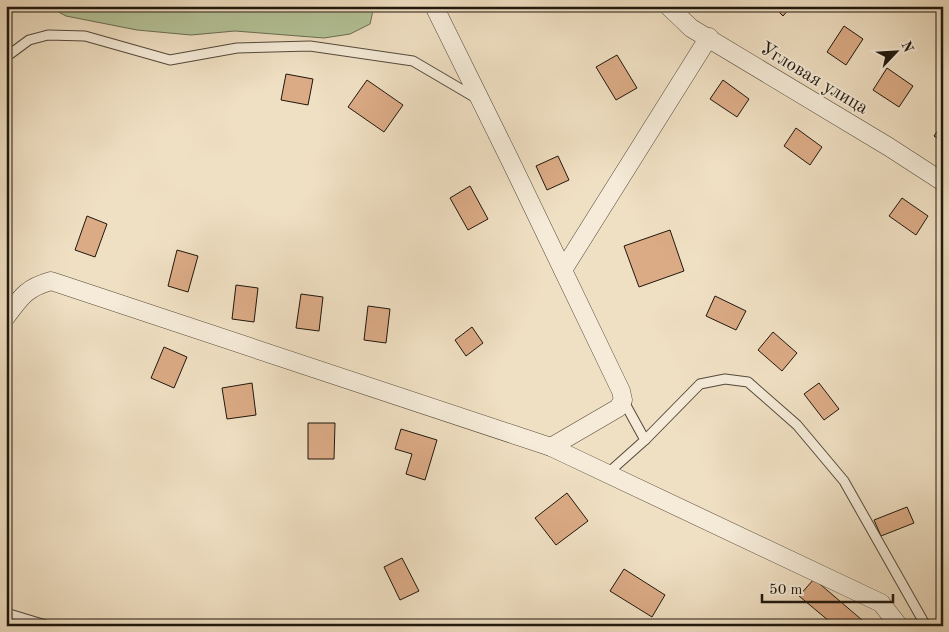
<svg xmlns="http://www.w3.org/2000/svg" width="949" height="632" viewBox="0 0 949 632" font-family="'Old Standard TT',serif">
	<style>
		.green { fill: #b4c398; stroke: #6a6d53 }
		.building { fill: #dbab86; stroke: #1f170e }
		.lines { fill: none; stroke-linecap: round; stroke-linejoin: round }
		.service-casing { stroke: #53493b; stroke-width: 11 }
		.minor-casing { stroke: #53493b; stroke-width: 19 }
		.service { stroke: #f5ebd8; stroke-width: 9 }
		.minor { stroke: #f5ebd8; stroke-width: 18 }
		.labels { text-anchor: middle; stroke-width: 4; stroke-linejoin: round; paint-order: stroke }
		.street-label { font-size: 19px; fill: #1f170e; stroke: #f5ebd8 }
	</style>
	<rect width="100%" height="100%" fill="#f0e0c3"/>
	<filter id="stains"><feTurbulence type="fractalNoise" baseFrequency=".004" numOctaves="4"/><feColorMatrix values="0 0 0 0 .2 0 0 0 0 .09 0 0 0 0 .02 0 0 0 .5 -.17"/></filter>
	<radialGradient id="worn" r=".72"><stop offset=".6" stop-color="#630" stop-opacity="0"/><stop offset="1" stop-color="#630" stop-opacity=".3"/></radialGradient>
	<path class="green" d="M47,6H374L370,24L350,34L324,38L235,31L191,35L137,30L66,16Z"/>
	<g class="building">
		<path d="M773,6H792L783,16Z"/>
		<path d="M844,26L863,39L846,65L827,52Z"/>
		<path d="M617,55L637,88L616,100L596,67Z"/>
		<path d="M887,68L913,86L899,107L873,90Z"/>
		<path d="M286,74L313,79L308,105L281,100Z"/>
		<path d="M367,80L403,105L384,132L348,107Z"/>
		<path d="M723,80L749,99L737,117L710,99Z"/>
		<path d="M943,123V142L934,136Z"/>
		<path d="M796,128L822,147L810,165L784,146Z"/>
		<path d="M558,156L569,180L547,190L536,166Z"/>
		<path d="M470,186L488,219L468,230L450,198Z"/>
		<path d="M902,198L928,216L916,235L889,216Z"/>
		<path d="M87,216L107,224L95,257L75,250Z"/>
		<path d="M670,230L684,271L639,287L624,246Z"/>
		<path d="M177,250L198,256L188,292L168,286Z"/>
		<path d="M236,285L258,288L254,322L232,319Z"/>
		<path d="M301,294L323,297L319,331L296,328Z"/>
		<path d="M715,296L746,311L736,330L706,316Z"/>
		<path d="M368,306L390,309L386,343L364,340Z"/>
		<path d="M472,327L483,343L466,356L455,340Z"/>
		<path d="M773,332L797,353L782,371L758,350Z"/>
		<path d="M164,347L187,357L174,388L151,378Z"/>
		<path d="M252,383L256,415L227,419L222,388Z"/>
		<path d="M819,383L839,409L824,420L804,394Z"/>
		<path d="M308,423H335L334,459H308Z"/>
		<path d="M401,429L437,440L425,480L406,474L412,454L395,449Z"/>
		<path d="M567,493L588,521L556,545L535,518Z"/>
		<path d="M907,507L914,523L881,536L874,520Z"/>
		<path d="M402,558L419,591L400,600L384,567Z"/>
		<path d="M624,569L665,595L652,617L610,591Z"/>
		<path d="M814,579L869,626H835L799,596Z"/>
	</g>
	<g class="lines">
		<defs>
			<g id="service">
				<path d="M6,57L29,40L48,35L85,36L170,60L237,48L310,46L413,61L476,98"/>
				<path d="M623,400L645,440"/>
				<path d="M608,473L645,440L700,384L725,379L748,382L797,425L844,481L926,626"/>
				<path d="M6,613L49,626"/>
			</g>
			<g id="minor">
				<path d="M434,6L510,160L621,391L623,400L618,408L551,447"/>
				<path d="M668,6L691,28L889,147L943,182"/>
				<path d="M563,270L709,37"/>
				<path d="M6,317C21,297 26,288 51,281L551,447L881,603L899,626"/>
			</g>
		</defs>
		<use href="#service" class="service-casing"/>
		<use href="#minor" class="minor-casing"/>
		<use href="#service" class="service"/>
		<use href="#minor" class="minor"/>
	</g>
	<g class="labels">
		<g class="street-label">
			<text transform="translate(815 77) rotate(31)" y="7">Угловая улица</text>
		</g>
	</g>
	<rect width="949" height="632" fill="none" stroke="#f0e0c3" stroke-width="25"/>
	<rect x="8" y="8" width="934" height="617" fill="none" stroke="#1f170e" stroke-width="2.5"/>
	<rect x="12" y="12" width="924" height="607" fill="none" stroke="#1f170e"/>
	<g transform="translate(896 52) rotate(65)" stroke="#f5ebd8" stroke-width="4" paint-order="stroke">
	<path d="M0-4L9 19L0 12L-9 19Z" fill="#1f170e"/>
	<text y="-8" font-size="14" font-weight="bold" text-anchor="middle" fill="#1f170e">N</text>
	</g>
	<path d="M762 594v8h131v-8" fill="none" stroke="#1f170e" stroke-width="2.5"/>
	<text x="769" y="594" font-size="15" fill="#1f170e" stroke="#f5ebd8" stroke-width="4" paint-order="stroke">50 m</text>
	<rect width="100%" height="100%" filter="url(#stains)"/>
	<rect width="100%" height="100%" fill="url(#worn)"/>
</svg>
